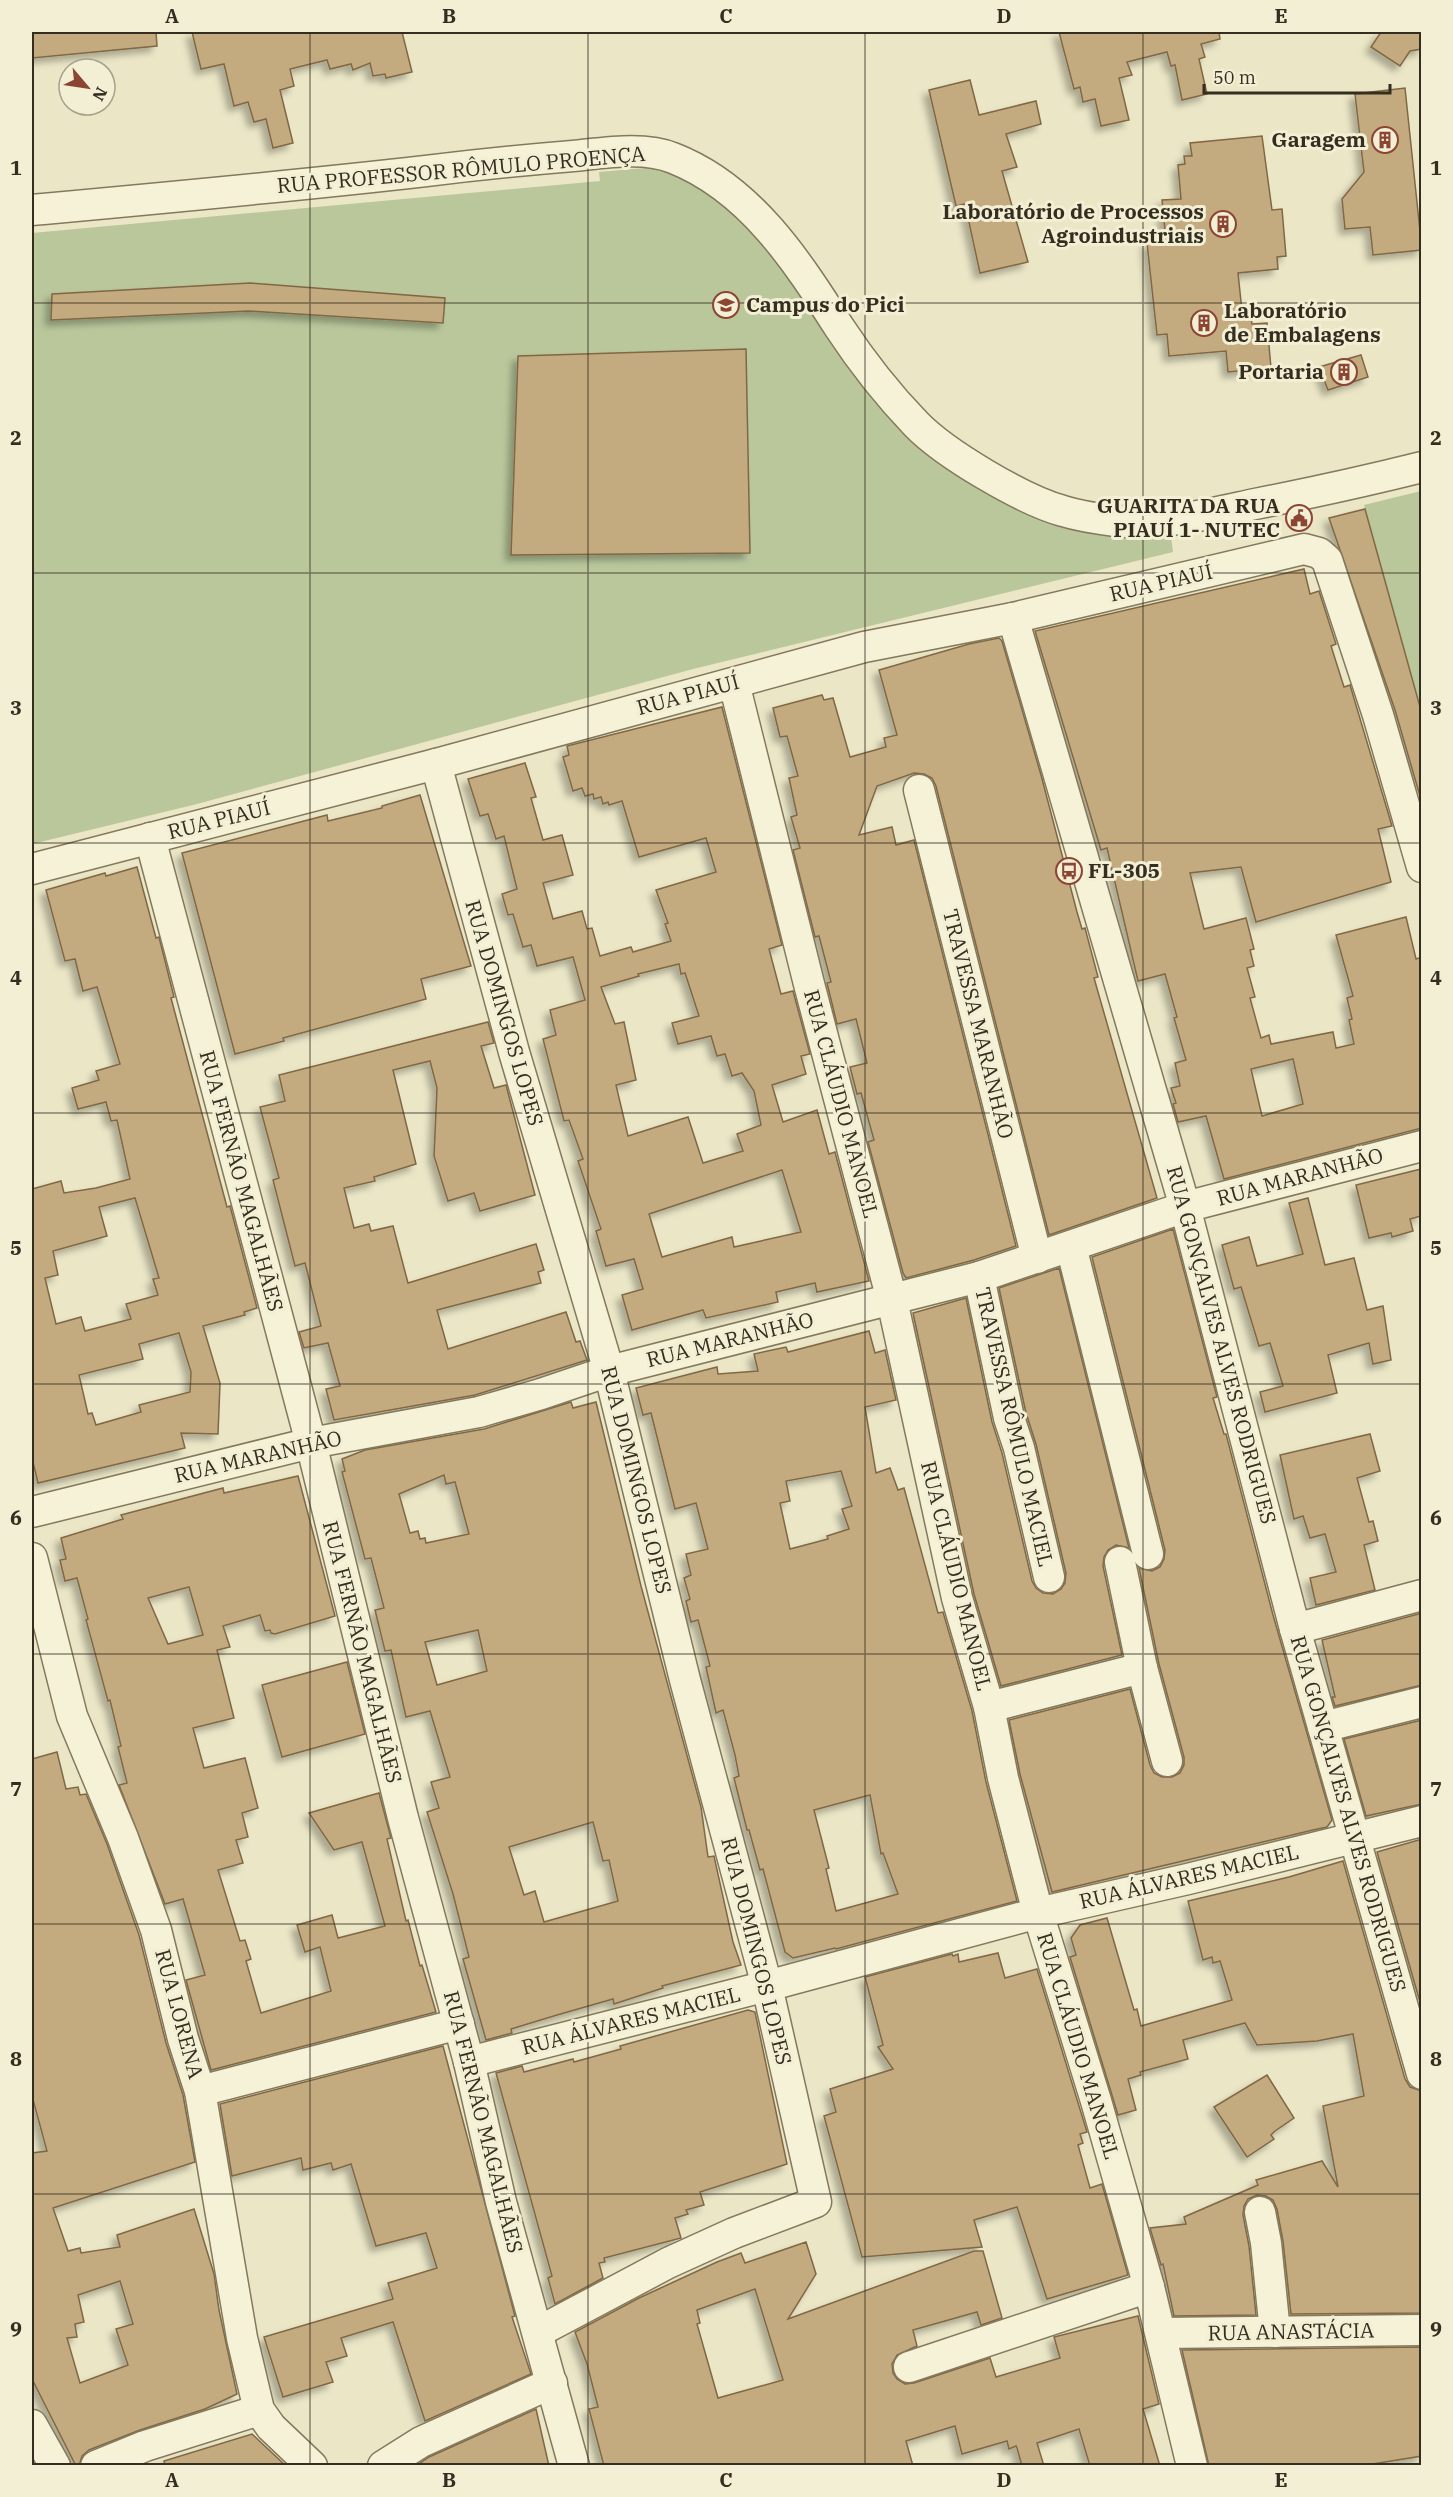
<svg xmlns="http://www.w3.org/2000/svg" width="1453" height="2497" viewBox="0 0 1453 2497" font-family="'IBM Plex Serif',serif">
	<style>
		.green { fill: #b9c79b }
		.building { fill: #c4aa7f; stroke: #806845; stroke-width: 1.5; fill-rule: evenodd; filter: url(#shadow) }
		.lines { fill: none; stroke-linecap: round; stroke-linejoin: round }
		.minor-casing { stroke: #83795d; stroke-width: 33 }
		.minor { stroke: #f5f2d8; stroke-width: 30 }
		.grid { fill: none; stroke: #352e20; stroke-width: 1.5; stroke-opacity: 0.55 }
		.labels { text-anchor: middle; stroke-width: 6; stroke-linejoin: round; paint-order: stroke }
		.poi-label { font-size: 21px; font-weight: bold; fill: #352e20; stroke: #f2efd4; text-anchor: end }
		.street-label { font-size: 21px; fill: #352e20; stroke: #f2efd4 }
		.neatline { fill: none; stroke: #352e20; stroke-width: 2 }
		.grid-label { font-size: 20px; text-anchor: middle; font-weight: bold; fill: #352e20 }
	</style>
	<defs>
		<filter id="shadow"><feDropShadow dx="-5.5" dy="5.5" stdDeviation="3" flood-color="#0004"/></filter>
	</defs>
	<rect width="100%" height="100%" fill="#eae6c6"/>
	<g class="green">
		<path d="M656,167L676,172L749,221L941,463L990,494L1128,536L1171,537L1173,552L693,669L197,804L32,844V233L600,181L599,172Z"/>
		<path d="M1421,491V722L1364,505Z"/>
	</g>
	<g class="building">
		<path d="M32,32H156L157,46L32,58Z"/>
		<path d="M192,32H402L412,72L386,78L385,74L373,76L370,63L353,70L351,64L330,69L327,60L290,69L294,86L280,90L293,143L273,148L266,119L254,122L248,102L234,106L224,64L201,69Z"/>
		<path d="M1059,32H1219L1220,39L1201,44L1205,57L1199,59L1207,94L1182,100L1175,65L1171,66L1167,52L1127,62L1132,75L1119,78L1129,120L1101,126L1095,99L1083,102L1080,87L1074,89Z"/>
		<path d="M1381,32H1422V49L1410,51L1400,66L1371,47Z"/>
		<path d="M970,80L979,115L1036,101L1041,124L1006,134L1017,167L1002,171L1028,262L980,273L965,204L956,206L929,90Z"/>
		<path d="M1405,88L1422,250L1373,255L1370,227L1345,229L1342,199L1364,172L1355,94Z"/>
		<path d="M1262,136L1272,210L1282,209L1286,256L1277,257L1278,269L1238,273L1242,311L1250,310L1252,324L1267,323L1271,368L1228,372L1226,351L1169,356L1167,334L1157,335L1147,243L1166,241L1162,200L1181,199L1178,165L1185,164L1184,156H1192L1190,143Z"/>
		<path d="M250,283L445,298L443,323L249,311L51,320L52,294Z"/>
		<path d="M746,349L750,553L511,555L518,356Z"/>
		<path d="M1361,355L1368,377L1328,390L1319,367Z"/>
		<path d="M1365,509L1422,714V803L1395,710L1329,518Z"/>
		<path d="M1304,569L1310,594L1319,591L1336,644L1331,646L1344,687L1350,685L1392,826L1378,829L1391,882L1256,922L1241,867L1190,873L1204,929L1246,918L1254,949L1250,950L1254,966L1247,968L1255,997L1250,998L1261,1038L1269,1035L1271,1044L1333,1032L1336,1048L1354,1044L1349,1020L1352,1019L1347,998L1353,996L1336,935L1406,917L1416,959L1422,957V1128L1224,1179L1206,1116L1178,1122L1173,1104L1176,1103L1171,1088L1180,1086L1175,1063L1186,1060L1174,1018L1177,1017L1165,974L1138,981L1107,848L1101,850L1035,631ZM1293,1059L1303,1104L1262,1116L1251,1069Z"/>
		<path d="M999,638L1002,641L1041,775L1077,912L1082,929L1085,928L1098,977L1094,978L1157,1198L1049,1235L936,786L932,778L924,774L914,773L877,786L859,835L892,827L896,845L914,840L1016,1246L974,1260L906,1278L903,1273L868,1142L874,1140L861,1093L857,1094L850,1067L867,1063L856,1019L837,1024L827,983L831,982L819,936L815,937L793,850L800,848L791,817L797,815L789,778L798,776L787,736L780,737L773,708L822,695L824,700L833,698L850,757L886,747L884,738L897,735L879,670L969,644Z"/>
		<path d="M722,707L782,945L769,949L781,994L793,991L810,1054L801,1056L806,1074L772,1085L783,1122L817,1110L829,1154L835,1152L869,1281L817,1292L815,1283L776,1292L778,1302L706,1318L703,1310L632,1330L622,1295L643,1289L634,1259L606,1266L596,1231L601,1229L578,1161L583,1159L569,1120L564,1121L543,1039L556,1035L550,1010L585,1000L573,957L537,966L531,945L523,947L513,914L508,915L502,894L517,889L504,836L496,839L488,814L480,816L468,779L525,763L536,797L531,798L543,840L562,835L573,875L543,883L553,919L582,911L587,929L592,928L600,956L631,947L633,952L671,941L665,924L668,923L656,890L716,872L706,838L639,857L622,801L609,805L608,802L603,804L601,797L594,799L593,794L585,796L582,788L573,791L563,757L569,755L567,746ZM679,964L681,974L685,973L699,1016L672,1023L678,1044L711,1036L717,1056L725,1054L732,1076L742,1073L754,1091L761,1125L737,1134L743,1151L703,1163L688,1117L628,1136L616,1085L636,1080L624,1022L615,1024L601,987L639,976L638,974ZM782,1170L801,1232L734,1247L732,1237L662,1257L649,1214Z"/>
		<path d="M420,795L471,966L421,979L426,999L283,1038L284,1041L235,1054L182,853L327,815L328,821L382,808V806Z"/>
		<path d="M137,867L156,938L159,937L174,997L171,998L175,1013L227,1207L230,1206L257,1308L244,1312L245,1315L203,1326L220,1383L218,1434L181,1433L185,1448L38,1483L32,1458V1189L61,1181L64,1193L96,1188L130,1179L117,1120L111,1121L106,1102L78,1109L72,1088L99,1080L96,1071L120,1064L97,987L83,991L75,959L65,961L46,890L105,873L106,876ZM135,1198L159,1278L153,1279L158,1295L126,1304L131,1319L85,1331L81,1317L56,1324L45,1278L58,1275L53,1251L107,1236L99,1207ZM179,1333L191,1372L190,1392L139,1405L141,1412L96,1425L92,1413L88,1414L79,1375L143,1359L139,1344Z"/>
		<path d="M488,1022L494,1043L481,1046L494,1088L506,1085L535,1195L480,1211L474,1193L448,1201L434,1156L437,1088L430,1061L393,1070L416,1164L374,1177L375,1181L344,1188L354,1228L369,1224L371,1231L393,1226L408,1283L536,1244L544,1270L538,1272L541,1283L437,1310L448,1349L566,1312L576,1342L580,1341L587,1360L475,1395L334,1420L326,1389L340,1386L328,1343L304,1348L299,1332L321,1326L305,1263L295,1266L273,1180L279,1178L260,1107L285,1101L279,1075Z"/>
		<path d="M1421,1169V1216L1410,1219L1413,1231L1392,1237L1391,1233L1369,1238L1356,1185Z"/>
		<path d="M1308,1198L1325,1265L1354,1258L1367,1310L1383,1306L1391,1360L1373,1364L1369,1343L1328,1355L1337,1393L1265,1412L1260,1392L1283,1386L1270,1343L1259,1346L1241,1287L1234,1289L1222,1245L1249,1237L1257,1266L1303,1254L1289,1203Z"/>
		<path d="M1173,1229L1217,1397L1213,1398L1224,1434H1226L1273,1615L1332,1820L1327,1827L1313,1830L1052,1892L1020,1774L1009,1720L1130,1689L1150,1765L1154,1773L1162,1777H1172L1180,1773L1184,1765V1757L1159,1664L1139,1568L1152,1571L1160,1567L1164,1559L1165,1550L1092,1257Z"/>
		<path d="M1059,1268L1129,1548L1116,1545L1108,1550L1104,1557L1103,1566L1122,1655L1001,1686L974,1594L913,1313L966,1298L992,1422L1002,1453L1032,1581L1036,1588L1043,1593L1053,1594L1061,1589L1065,1583L1066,1573L1036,1444L1026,1413L999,1288Z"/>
		<path d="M869,1331L875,1353L885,1350L896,1400L865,1407L876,1473L890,1468L898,1490L904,1488L938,1613L943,1612L972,1711L986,1782L1017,1901L836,1949L835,1948L793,1958L785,1952L763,1869L760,1870L749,1830H747L734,1778L739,1776L735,1755L723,1710L716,1713L706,1667L710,1666L698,1620L691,1622L686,1601L690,1599L684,1578L691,1575L686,1554L708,1549L696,1503L675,1509L651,1413L643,1415L636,1388L717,1367L718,1374L758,1371L754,1354L786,1347L788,1352ZM841,1471L852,1506L842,1509L849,1529L827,1536L828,1539L790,1549L780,1503L790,1501L786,1481ZM870,1795L881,1854L883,1853L898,1894L836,1911L826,1869L829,1868L814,1810Z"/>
		<path d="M571,1402L573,1408L596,1402L641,1586L701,1807L708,1857L714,1856L733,1942L741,1965L662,1986L663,1988L614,2004L613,1999L557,2015L511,2029L512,2033L486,2040L463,1959L469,1957L453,1894L427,1812L439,1808L431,1782L450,1777L430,1711L406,1717L391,1650L385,1651L375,1610L384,1608L371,1558L365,1559L342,1472L345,1471L342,1459L365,1450L484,1429ZM444,1475L446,1484L455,1482L469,1534L426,1543L425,1538L420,1539L418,1531L410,1533L399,1494ZM478,1630L487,1671L437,1685L425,1642ZM593,1822L603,1861L609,1860L618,1901L544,1922L535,1891L524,1895L509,1847Z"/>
		<path d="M1370,1434L1380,1471L1357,1478L1369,1522L1373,1521L1378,1541L1364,1545L1375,1590L1316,1605L1310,1578L1336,1572L1325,1534L1310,1538L1303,1516L1294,1519L1280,1455Z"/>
		<path d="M298,1476L335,1616L275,1634L271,1633L270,1630L265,1631L260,1615L223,1626L230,1647L217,1650L234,1718L193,1728L204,1768L245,1758L258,1808L242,1813L248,1837L236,1840L243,1863L218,1870L240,1941L245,1940L251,1959L246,1961L261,2013L331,1991L320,1947L305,1952L297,1925L332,1915L338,1938L385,1926L362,1842L334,1850L309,1813L379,1793L391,1838L387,1839L406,1921L408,1920L420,1966L422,1965L436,2012L211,2070L186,1980L205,1975L183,1899L165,1904L119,1785L127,1783L118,1747L121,1746L110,1700L108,1701L86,1620L88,1619L77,1578L65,1581L60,1560L66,1559L61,1538L123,1519L121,1515L223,1488L224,1493ZM189,1587L203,1635L168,1644L148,1598Z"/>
		<path d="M1422,1613V1685L1335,1706L1332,1697H1335L1322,1640Z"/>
		<path d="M347,1662L365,1734L282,1757L262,1685Z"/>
		<path d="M1422,1720V1804L1366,1816L1344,1739Z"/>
		<path d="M57,1752L66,1789L78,1787L80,1795L86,1794L107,1844L139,1935L166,2043L183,2095L195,2162L53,2208L68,2251L80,2248L81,2253L120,2247L117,2235L194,2209L214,2274L219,2310L237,2394L205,2409L140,2430L89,2450L82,2456L79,2466H76L32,2379V2153L47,2151L32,2096V1759ZM120,2281L133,2324L116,2329L128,2365L80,2383L67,2338L77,2337L75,2324L84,2322L78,2295Z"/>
		<path d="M1422,1839V2009L1377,1852Z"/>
		<path d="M1343,1861L1405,2079L1410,2087L1422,2091V2313L1291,2314L1283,2241L1277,2209L1273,2200L1266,2196L1257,2195L1248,2199L1244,2206L1243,2215L1249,2246L1256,2315L1174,2316L1163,2264L1161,2265L1150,2228L1186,2224L1184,2217L1258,2185L1256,2180L1322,2161L1338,2187L1323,2106L1364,2096L1353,2034L1317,2041L1257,2045L1245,2023L1183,2040L1188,2059L1140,2072L1141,2075L1128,2079L1136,2110L1118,2115L1070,1957L1076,1955L1071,1938L1080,1925L1107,1918L1134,2010L1137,2009L1141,2026L1232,2000L1220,1961L1213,1963L1212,1957L1203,1960L1188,1901L1289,1877Z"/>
		<path d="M998,1953L1005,1978L1037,1969L1087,2132L1080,2134L1083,2143L1078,2145L1090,2188L1102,2184L1128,2275L1047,2299L1017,2207L974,2220L982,2247L862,2257L824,2116L836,2112L830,2089L893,2069L878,2047L883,2045L865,1977L952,1954L953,1956L958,1954L959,1962Z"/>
		<path d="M748,2010L755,2012L787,2164L700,2192L704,2205L686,2210L688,2214L675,2218L681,2238L604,2258L605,2262L599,2263L603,2278L555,2304L548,2278L552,2276L496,2073L522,2066L524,2072L573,2059L574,2062L621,2049L620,2046Z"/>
		<path d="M443,2046L515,2316L512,2317L531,2374L425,2421L393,2322L341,2338L347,2356L326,2362L333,2382L283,2397L264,2337L393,2299L388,2283L437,2268L426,2233L376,2246L351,2164L333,2170L331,2163L303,2170L301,2158L232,2176L220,2104Z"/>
		<path d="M1267,2075L1294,2118L1275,2131L1271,2135L1274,2139L1247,2157L1214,2107Z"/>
		<path d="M806,2242L816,2274L788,2319L974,2251H983L1002,2318L981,2325L977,2312L913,2330L917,2346L897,2355L892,2364L893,2373L897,2379L905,2384L914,2383L990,2358L996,2377L1060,2358L1054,2337L1138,2316L1159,2404L1143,2409L1160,2466H1090L1079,2429L1037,2443L1044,2466H1022L1017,2448L1016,2446L1009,2449L1007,2441L962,2454L955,2426L906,2441L913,2466H604L589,2409L598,2407L587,2364L575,2332L639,2298L717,2262L741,2253L745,2263ZM755,2289L783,2380L718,2398L697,2324L700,2323L697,2310Z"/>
		<path d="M1422,2347V2456L1360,2466H1209L1182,2350Z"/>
		<path d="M536,2409L549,2466H416L429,2457Z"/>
		<path d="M252,2434L286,2466H165L164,2461Z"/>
	</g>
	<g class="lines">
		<defs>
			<g id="minor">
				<path d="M32,210C163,198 295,186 426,171C475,165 524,160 573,156C604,153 644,146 673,158C750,188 797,261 839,327C862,362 887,394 916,424C945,454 1023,500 1063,511C1079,516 1099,519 1116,521C1163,526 1209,514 1255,504C1311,493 1366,481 1422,467"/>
				<path d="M1013,618L1185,1207L1295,1629L1422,2074"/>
				<path d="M734,683L809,984L892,1300L957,1598L989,1707L1003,1778L1038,1913L1096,2101L1149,2287L1192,2466"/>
				<path d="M436,764L514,1052L609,1371L685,1680L767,1986L816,2202L734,2233L668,2263L538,2332"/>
				<path d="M919,790L1037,1258"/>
				<path d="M150,838L311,1443L403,1818L469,2062L501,2202L574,2466"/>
				<path d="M32,869L436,764L864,647L1013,618L1304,549L1319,553L1327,560L1378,715L1422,867"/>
				<path d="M1071,1246L1148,1554"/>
				<path d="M979,1277L1009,1418L1019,1448L1049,1577"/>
				<path d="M32,1512L311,1443L479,1412L541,1394L609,1371L979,1277L1185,1207L1422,1146"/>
				<path d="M32,1558L72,1716L123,1838L156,1930L183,2039L200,2091L242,2338L259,2410L271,2427L312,2466"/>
				<path d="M1120,1562L1142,1668L1167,1761"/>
				<path d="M1295,1629L1422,1595"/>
				<path d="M989,1707L1142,1668"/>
				<path d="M1323,1727L1422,1702"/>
				<path d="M469,2062L767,1986L1038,1913L1188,1879L1422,1821"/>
				<path d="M200,2091L459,2024"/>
				<path d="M1260,2212L1266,2243L1275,2332"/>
				<path d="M1161,2333L1422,2330"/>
				<path d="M909,2367L1149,2287"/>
				<path d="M32,2425L55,2466"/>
				<path d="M96,2466L145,2446L259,2410"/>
				<path d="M383,2466L421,2442L552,2383"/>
			</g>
		</defs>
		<use href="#minor" class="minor-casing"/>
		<use href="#minor" class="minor"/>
	</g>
	<path class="grid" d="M310,32V2466M588,32V2466M865,32V2466M1143,32V2466M32,303H1422M32,573H1422M32,843H1422M32,1113H1422M32,1384H1422M32,1654H1422M32,1924H1422M32,2194H1422"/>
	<defs>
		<symbol id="building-ring" viewBox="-11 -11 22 22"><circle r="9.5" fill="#f2efd4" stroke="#8c4433" stroke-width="1.5"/><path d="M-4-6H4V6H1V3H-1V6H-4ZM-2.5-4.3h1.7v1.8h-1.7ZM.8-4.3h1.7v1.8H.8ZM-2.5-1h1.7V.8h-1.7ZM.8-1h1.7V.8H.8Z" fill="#8c4433"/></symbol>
		<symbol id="university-ring" viewBox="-11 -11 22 22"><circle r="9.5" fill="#f2efd4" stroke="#8c4433" stroke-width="1.5"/><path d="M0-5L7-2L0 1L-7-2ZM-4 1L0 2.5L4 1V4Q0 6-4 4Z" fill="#8c4433"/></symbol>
		<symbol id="civic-ring" viewBox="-11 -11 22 22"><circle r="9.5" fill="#f2efd4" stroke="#8c4433" stroke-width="1.5"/><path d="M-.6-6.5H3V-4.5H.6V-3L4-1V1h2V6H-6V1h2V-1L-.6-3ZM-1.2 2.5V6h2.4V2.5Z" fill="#8c4433"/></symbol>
		<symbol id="bus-ring" viewBox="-11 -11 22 22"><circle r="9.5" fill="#f2efd4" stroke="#8c4433" stroke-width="1.5"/><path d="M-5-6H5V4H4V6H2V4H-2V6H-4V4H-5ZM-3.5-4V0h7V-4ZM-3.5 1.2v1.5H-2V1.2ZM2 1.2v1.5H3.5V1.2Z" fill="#8c4433"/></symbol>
	</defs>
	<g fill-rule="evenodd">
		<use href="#building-ring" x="1370" y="125" width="30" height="30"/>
		<use href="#building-ring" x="1208" y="209" width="30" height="30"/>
		<use href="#university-ring" x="711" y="290" width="30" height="30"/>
		<use href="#building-ring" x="1189" y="308" width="30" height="30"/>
		<use href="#building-ring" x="1329" y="357" width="30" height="30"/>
		<use href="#civic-ring" x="1284" y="503" width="30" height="30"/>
		<use href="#bus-ring" x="1054" y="856" width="30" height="30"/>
	</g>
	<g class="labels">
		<g class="poi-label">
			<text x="1366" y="147">Garagem</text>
			<text x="1204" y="219">Laboratório de Processos<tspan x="1204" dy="24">Agroindustriais</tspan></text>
			<text x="746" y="312" text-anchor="start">Campus do Pici</text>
			<text x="1224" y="318" text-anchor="start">Laboratório<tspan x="1224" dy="24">de Embalagens</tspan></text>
			<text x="1324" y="379">Portaria</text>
			<text x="1280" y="513">GUARITA DA RUA<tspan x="1280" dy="24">PIAUÍ 1- NUTEC</tspan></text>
			<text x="1088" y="878" text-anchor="start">FL-305</text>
		</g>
		<g class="street-label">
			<text transform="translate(461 170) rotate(-5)" y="7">RUA PROFESSOR RÔMULO PROENÇA</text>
			<text transform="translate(1161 583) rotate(-13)" y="7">RUA PIAUÍ</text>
			<text transform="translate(688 695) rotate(-15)" y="7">RUA PIAUÍ</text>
			<text transform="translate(219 820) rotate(-14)" y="7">RUA PIAUÍ</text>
			<text transform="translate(504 1013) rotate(74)" y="7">RUA DOMINGOS LOPES</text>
			<text transform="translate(978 1024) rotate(76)" y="7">TRAVESSA MARANHÃO</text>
			<text transform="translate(841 1104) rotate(75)" y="7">RUA CLÁUDIO MANOEL</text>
			<text transform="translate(1300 1177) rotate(-15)" y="7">RUA MARANHÃO</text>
			<text transform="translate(241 1181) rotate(75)" y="7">RUA FERNÃO MAGALHÃES</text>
			<text transform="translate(730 1340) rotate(-14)" y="7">RUA MARANHÃO</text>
			<text transform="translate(1221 1345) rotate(75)" y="7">RUA GONÇALVES ALVES RODRIGUES</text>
			<text transform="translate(1014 1427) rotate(77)" y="7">TRAVESSA RÔMULO MACIEL</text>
			<text transform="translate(258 1457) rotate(-13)" y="7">RUA MARANHÃO</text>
			<text transform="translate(636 1480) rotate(76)" y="7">RUA DOMINGOS LOPES</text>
			<text transform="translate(956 1576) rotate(76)" y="7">RUA CLÁUDIO MANOEL</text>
			<text transform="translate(362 1652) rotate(76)" y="7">RUA FERNÃO MAGALHÃES</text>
			<text transform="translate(1348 1814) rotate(74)" y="7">RUA GONÇALVES ALVES RODRIGUES</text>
			<text transform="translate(1189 1877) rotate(-13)" y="7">RUA ÁLVARES MACIEL</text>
			<text transform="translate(756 1951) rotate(76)" y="7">RUA DOMINGOS LOPES</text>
			<text transform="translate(179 2014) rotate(75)" y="7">RUA LORENA</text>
			<text transform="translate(631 2021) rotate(-14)" y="7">RUA ÁLVARES MACIEL</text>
			<text transform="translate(1078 2046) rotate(73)" y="7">RUA CLÁUDIO MANOEL</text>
			<text transform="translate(483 2122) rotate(76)" y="7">RUA FERNÃO MAGALHÃES</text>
			<text transform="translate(1291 2332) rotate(-1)" y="7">RUA ANASTÁCIA</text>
		</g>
	</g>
	<rect width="1453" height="2497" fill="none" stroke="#f2efd4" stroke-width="66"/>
	<g transform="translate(87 87) rotate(119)"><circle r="28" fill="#f2efd4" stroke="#a6a28c" stroke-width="1.5"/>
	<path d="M0-4.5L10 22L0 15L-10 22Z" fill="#8c4433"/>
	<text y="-9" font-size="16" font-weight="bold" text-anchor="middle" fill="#352e20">N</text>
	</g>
	<path d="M1204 84v9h186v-9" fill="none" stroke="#352e20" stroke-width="3"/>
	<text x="1213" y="84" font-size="18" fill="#352e20" stroke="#f2efd4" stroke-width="4.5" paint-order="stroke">50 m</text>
	<rect x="33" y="33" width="1387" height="2431" class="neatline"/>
	<g class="grid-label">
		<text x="172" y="23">A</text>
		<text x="449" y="23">B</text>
		<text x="726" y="23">C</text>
		<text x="1004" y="23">D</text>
		<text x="1281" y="23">E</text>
		<text x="16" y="175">1</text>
		<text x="1436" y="175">1</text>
		<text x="16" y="445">2</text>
		<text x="1436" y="445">2</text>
		<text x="16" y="715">3</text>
		<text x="1436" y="715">3</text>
		<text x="16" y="985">4</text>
		<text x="1436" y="985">4</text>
		<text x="16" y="1255">5</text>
		<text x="1436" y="1255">5</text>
		<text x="16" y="1525">6</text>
		<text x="1436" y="1525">6</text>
		<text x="16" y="1796">7</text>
		<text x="1436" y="1796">7</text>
		<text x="16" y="2066">8</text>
		<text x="1436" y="2066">8</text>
		<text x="16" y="2336">9</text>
		<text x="1436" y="2336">9</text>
		<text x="172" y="2487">A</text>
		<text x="449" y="2487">B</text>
		<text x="726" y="2487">C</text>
		<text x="1004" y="2487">D</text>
		<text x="1281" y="2487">E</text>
	</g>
</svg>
